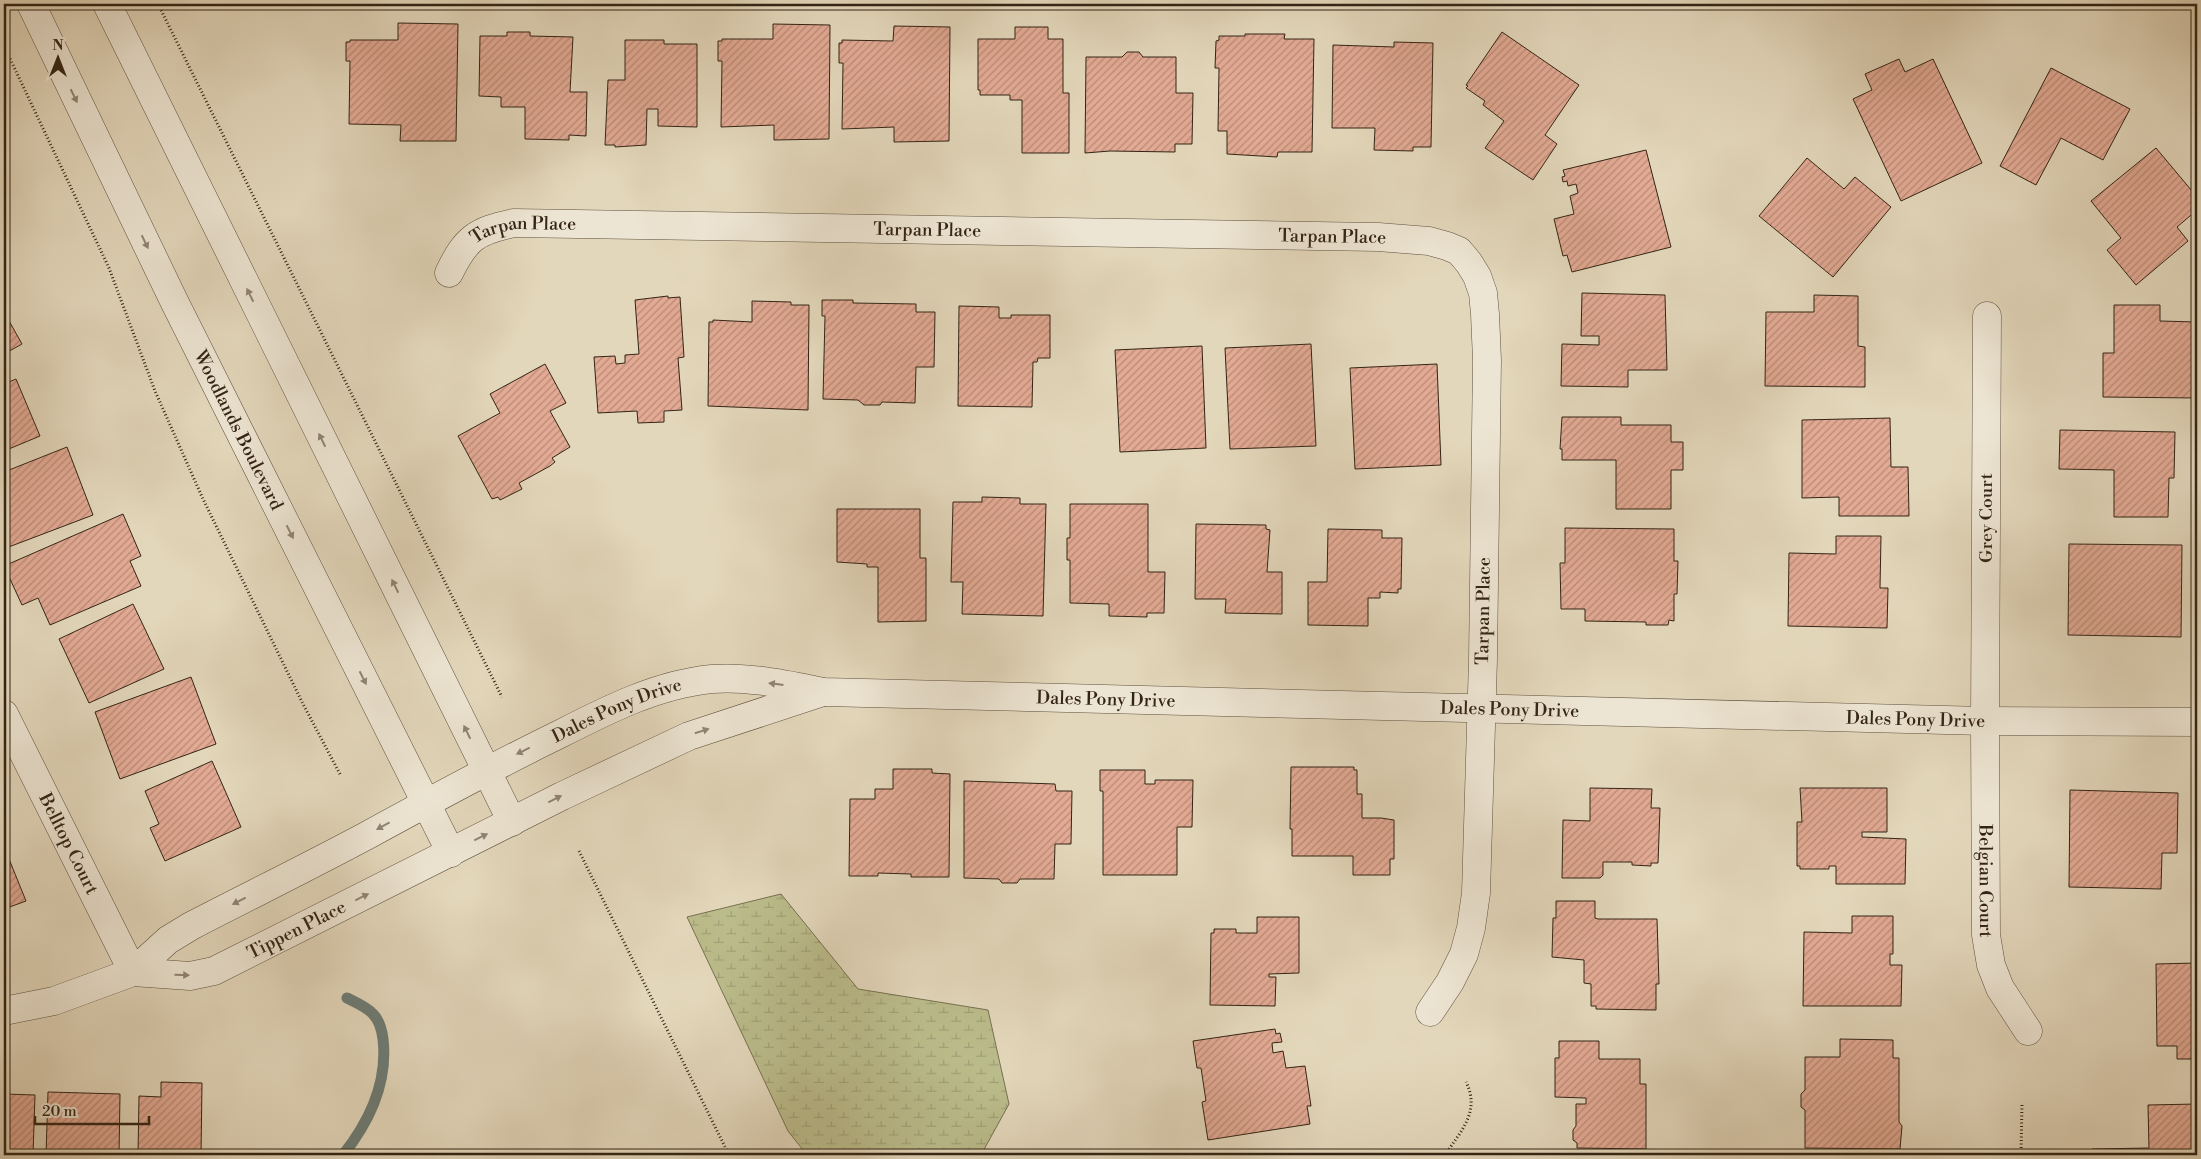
<svg xmlns="http://www.w3.org/2000/svg" width="2201" height="1159" viewBox="0 0 2201 1159" font-family="'Libre Bodoni',serif">
	<style>
		.wetland { fill: url(#wetland-marsh); stroke: #777050 }
		.lines { fill: none; stroke-linecap: round; stroke-linejoin: round }
		.stream { stroke: #6e7d76; stroke-width: 11 }
		.building { fill: url(#building-hatch); stroke: #332415 }
		.minor-casing { stroke: #5f513e; stroke-width: 29 }
		.path { stroke: #332415; stroke-width: 3; stroke-dasharray: 1 2.5; stroke-linecap: butt }
		.minor { stroke: #ede5d3; stroke-width: 28 }
		.oneway { fill: #908474 }
		.labels { text-anchor: middle; stroke-width: 5; stroke-linejoin: round; paint-order: stroke }
		.street-label { font-size: 18px; fill: #332415; stroke: #ede5d3 }
	</style>
	<defs>
		<pattern id="wetland-marsh" width="20" height="14" patternUnits="userSpaceOnUse" patternTransform="scale(1.25)"><rect width="20" height="14" fill="#bbbc8b"/><path d="M1 5h8M5 5V1M11 12h8M15 12V8" fill="none" stroke="#a1a177"/></pattern>
		<pattern id="building-hatch" width="6" height="6" patternUnits="userSpaceOnUse" patternTransform="scale(1.25)"><rect width="6" height="6" fill="#e3aa94"/><path d="M-1 1l2-2M0 6l6-6M5 7l2-2" fill="none" stroke="#b98a78"/></pattern>
	</defs>
	<rect width="100%" height="100%" fill="#e3d7bb"/>
	<filter id="stains"><feTurbulence type="fractalNoise" baseFrequency=".004" numOctaves="4"/><feColorMatrix values="0 0 0 0 .2 0 0 0 0 .09 0 0 0 0 .02 0 0 0 .5 -.17"/></filter>
	<radialGradient id="worn" r=".72"><stop offset=".6" stop-color="#630" stop-opacity="0"/><stop offset="1" stop-color="#630" stop-opacity=".3"/></radialGradient>
	<path class="wetland" d="M781,894L858,989L988,1010L1009,1104L981,1155H807L788,1131L687,917Z"/>
	<g class="lines">
		<path class="stream" d="M343,1155C370,1121 388,1082 383,1039C382,1031 379,1020 373,1014C367,1007 355,1002 347,998"/>
	</g>
	<g class="building">
		<path d="M398,23L458,24L456,141H400L401,125L349,124L350,61H346V42H350V40H398Z"/>
		<path d="M773,24L830,25L829,139L774,140V125L721,127L722,61H718V41H722V39H773Z"/>
		<path d="M894,26L950,27L949,141L894,142V127L842,129L843,63H839V43H842V40L893,41Z"/>
		<path d="M1015,27H1048V39H1063V93H1069V153H1022V100H1010V95H980V90H978V39H1015Z"/>
		<path d="M507,32H530V36L573,37L570,92H587L586,136L569,135V140L525,139V107H501V97L479,96L480,36H507Z"/>
		<path d="M1502,32L1579,85L1545,135L1557,144L1533,180L1485,148L1504,121L1483,105L1485,101L1466,88L1468,86L1466,85Z"/>
		<path d="M1245,34H1285L1284,39H1314L1312,152H1278L1277,157L1227,154V131H1218L1219,68H1215L1216,41L1219,40V36H1245Z"/>
		<path d="M625,40H664V44H697V127L658,126V109H647L646,145L615,147V145H605L608,80H625Z"/>
		<path d="M1394,42L1433,43L1431,147H1413V151L1374,150L1375,128H1332L1333,45L1394,47Z"/>
		<path d="M1127,52H1139L1143,57H1176V93H1193L1192,144H1175V152L1110,151L1085,153L1086,57H1122Z"/>
		<path d="M1899,59L1905,72L1933,59L1982,163L1901,201L1853,99L1872,90L1865,74Z"/>
		<path d="M2051,68L2130,109L2103,160L2061,138L2036,185L2000,166Z"/>
		<path d="M2156,148L2197,197V210L2177,227L2188,241L2136,285L2107,250L2121,238L2091,201Z"/>
		<path d="M1646,150L1671,247L1572,272L1567,255L1563,256L1554,219L1574,214L1570,196L1578,193L1576,184L1568,186L1567,181L1563,182L1562,177L1565,176L1563,170Z"/>
		<path d="M1807,158L1844,189L1855,177L1891,207L1833,277L1759,216Z"/>
		<path d="M1582,293L1665,295L1667,370H1628V387L1561,386L1562,344L1599,345V336H1581Z"/>
		<path d="M1814,295L1858,296V346L1865,347V387L1765,386L1766,312H1814Z"/>
		<path d="M668,296V298L680,297L684,357L678,358L682,410L664,411V422L638,423L637,411L598,413L594,357L615,356L616,364L625,363V355L639,354L635,300Z"/>
		<path d="M822,300H853V303L916,304V312H935L934,367H916L915,403L882,402L880,405H864L858,400L823,399L825,316H822Z"/>
		<path d="M752,301L791,302V305H809L808,410L708,406L709,322H713V320L752,322Z"/>
		<path d="M2114,305H2160V321L2197,322V398L2103,397V353H2114Z"/>
		<path d="M959,306L999,307V318H1011V315H1050V358H1038L1037,362H1033L1032,407L958,406Z"/>
		<path d="M4,312L22,344L4,354Z"/>
		<path d="M1311,344L1316,446L1230,449L1225,348Z"/>
		<path d="M1202,346L1206,448L1120,452L1115,350Z"/>
		<path d="M545,364L566,403L550,411L570,447L552,458L555,462L550,466L519,483L522,489L500,500L498,497L492,499L458,436L500,413L490,394Z"/>
		<path d="M1437,364L1441,465L1355,469L1350,368Z"/>
		<path d="M16,379L40,436L4,451V384Z"/>
		<path d="M1562,417H1621V425H1671V442H1683V470H1671V509H1616V460H1562V449H1560Z"/>
		<path d="M1890,418L1891,467H1908L1909,516H1839V497L1802,498V420Z"/>
		<path d="M2060,430L2175,432L2174,478H2169L2168,517H2114V470L2059,469Z"/>
		<path d="M67,447L93,515L6,548L4,543V472Z"/>
		<path d="M982,497L1020,498V504H1046L1043,616L962,614L963,582H951L953,502H982Z"/>
		<path d="M1070,504H1148V572H1165L1164,613H1147V617L1109,616V604L1070,603V560H1067V538H1070Z"/>
		<path d="M837,509H920V558H926V621L878,622V567H867V564L837,562Z"/>
		<path d="M123,514L141,556L130,561L141,586L50,625L38,598L22,605L4,566Z"/>
		<path d="M1196,524L1266,525V529L1270,530L1267,572H1282V614L1225,613L1226,599H1195Z"/>
		<path d="M1565,528L1674,529V561H1678L1677,594H1674V621L1669,620L1668,625H1646V622L1585,621V609H1561L1560,563H1565Z"/>
		<path d="M1328,529L1382,530V538H1402L1401,589H1398V593L1380,592V598H1368V626L1308,625V582H1327Z"/>
		<path d="M1836,536H1881L1880,588H1888L1887,628L1788,626L1789,553L1836,554Z"/>
		<path d="M2069,544L2182,545L2181,637L2068,635Z"/>
		<path d="M133,604L164,669L89,703L59,639Z"/>
		<path d="M191,677L216,744L120,779L95,712Z"/>
		<path d="M212,761L241,827L165,861L150,828L159,824L145,791Z"/>
		<path d="M1291,767H1354V770H1357V794H1362V818H1381L1394,820V859H1390V875H1353V856H1292V829H1290Z"/>
		<path d="M893,769H932V773L950,774L949,877H911V874L878,873V876H849L850,799H875V789H893Z"/>
		<path d="M1100,770H1145V784H1155V780H1193L1192,827H1177V875H1103V791H1100Z"/>
		<path d="M964,781L1055,784L1056,791H1072L1071,844H1055L1054,879H1020L1017,883H1002L999,879L964,878Z"/>
		<path d="M1590,788L1652,789L1651,808H1660L1658,863H1651V866L1632,865V862H1603V875L1600,878H1562L1563,820L1590,821Z"/>
		<path d="M1800,788H1887V832H1862V837L1906,839L1905,884H1836V866H1829V869H1800V866H1797V822H1802Z"/>
		<path d="M2070,790L2178,793L2177,853H2162L2161,889L2069,887Z"/>
		<path d="M9,859L26,901L4,909V861Z"/>
		<path d="M1556,901H1595V918L1598,919H1657L1659,984H1656V1010L1596,1009V1006H1591V984L1584,983V960L1552,957L1553,918H1556Z"/>
		<path d="M1852,916H1893V954H1890V965H1902L1901,1006H1803L1804,932L1852,933Z"/>
		<path d="M1257,917H1299V973L1269,974V977H1276L1275,1006L1210,1005L1211,933H1214V929H1236V933H1257Z"/>
		<path d="M2197,963V1059H2177V1046H2157L2156,964Z"/>
		<path d="M1275,1029L1276,1034L1280,1033L1282,1042L1272,1043L1273,1053L1283,1051L1286,1068L1305,1066L1311,1106H1307L1310,1124L1208,1140L1202,1102L1206,1101L1201,1068H1197L1193,1041Z"/>
		<path d="M1840,1039L1893,1040V1058H1899V1122L1902,1126L1900,1149L1805,1148V1110L1801,1107V1094L1805,1090V1057H1840Z"/>
		<path d="M1559,1041H1599V1059H1640V1084H1646V1149L1577,1148V1143L1573,1140V1130L1576,1126V1104H1586V1098L1555,1097V1058H1559Z"/>
		<path d="M161,1082L202,1083L201,1155H138L139,1096L161,1097Z"/>
		<path d="M48,1092L120,1094L119,1155H46Z"/>
		<path d="M4,1094L35,1095L33,1155H4Z"/>
		<path d="M2197,1104V1155H2092V1149L2149,1148L2148,1105Z"/>
	</g>
	<g class="lines">
		<defs>
			<g id="minor">
				<path id="s1" d="M31,4L174,301L451,853"/>
				<path d="M107,4L512,822"/>
				<path id="s2" d="M449,273C466,238 476,231 514,223L1378,237L1429,241L1447,246L1459,251L1469,263L1477,276L1483,293L1485,314L1487,360L1483,659L1476,893L1471,928L1464,954L1450,982L1430,1012"/>
				<path id="s3" d="M1987,316L1985,721L1986,935L1991,965L2000,988L2028,1031"/>
				<path id="s4" d="M4,714L133,972"/>
				<path id="s5" d="M133,972L168,940L191,926C249,896 308,867 366,836C430,801 494,766 560,734C607,710 658,684 712,679C748,676 788,685 824,692L1985,721L2197,722"/>
				<path id="s6" d="M4,1011L54,1001L133,972L190,976L214,971L562,796L689,736L823,692"/>
			</g>
		</defs>
		<use href="#minor" class="minor-casing"/>
		<g class="path">
			<path d="M158,4L502,697"/>
			<path d="M4,46L109,268L155,391L203,499L303,704L341,776"/>
			<path d="M579,851L729,1155"/>
			<path d="M1445,1155C1460,1132 1481,1112 1466,1082"/>
			<path d="M2021,1155L2022,1104"/>
		</g>
		<use href="#minor" class="minor"/>
	</g>
	<defs><path id="oneway-solid" d="M-6-.8H1V-3.2L6.5 0L1 3.2V.8H-6Z" transform="scale(1.25)"/></defs>
	<g class="oneway">
		<use href="#oneway-solid" transform="translate(74 96) rotate(64)"/>
		<use href="#oneway-solid" transform="translate(145 242) rotate(64)"/>
		<use href="#oneway-solid" transform="translate(250 295) rotate(-116)"/>
		<use href="#oneway-solid" transform="translate(322 440) rotate(-116)"/>
		<use href="#oneway-solid" transform="translate(290 532) rotate(63)"/>
		<use href="#oneway-solid" transform="translate(395 586) rotate(-116)"/>
		<use href="#oneway-solid" transform="translate(363 678) rotate(63)"/>
		<use href="#oneway-solid" transform="translate(776 684) rotate(-173)"/>
		<use href="#oneway-solid" transform="translate(702 731) rotate(-18)"/>
		<use href="#oneway-solid" transform="translate(467 732) rotate(-116)"/>
		<use href="#oneway-solid" transform="translate(523 751) rotate(154)"/>
		<use href="#oneway-solid" transform="translate(555 799) rotate(-27)"/>
		<use href="#oneway-solid" transform="translate(383 826) rotate(151)"/>
		<use href="#oneway-solid" transform="translate(481 837) rotate(-26)"/>
		<use href="#oneway-solid" transform="translate(362 897) rotate(-26)"/>
		<use href="#oneway-solid" transform="translate(239 901) rotate(153)"/>
		<use href="#oneway-solid" transform="translate(182 975) rotate(1)"/>
	</g>
	<g class="labels">
		<g class="street-label">
			<text dy="6" stroke="none"><textPath href="#s2" startOffset="500">Tarpan Place</textPath></text>
			<text dy="6" stroke="none"><textPath href="#s2" startOffset="95">Tarpan Place</textPath></text>
			<text dy="6" stroke="none"><textPath href="#s2" startOffset="905">Tarpan Place</textPath></text>
			<text dy="6" stroke="none"><textPath href="#s1" startOffset="474">Woodlands Boulevard</textPath></text>
			<text transform="translate(1986 518) rotate(-90)" y="6">Grey Court</text>
			<text transform="translate(1483 611) rotate(-89)" y="6">Tarpan Place</text>
			<text dy="6" stroke="none"><textPath href="#s5" startOffset="1048">Dales Pony Drive</textPath></text>
			<text dy="6" stroke="none"><textPath href="#s5" startOffset="1452">Dales Pony Drive</textPath></text>
			<text dy="6" stroke="none"><textPath href="#s5" startOffset="552">Dales Pony Drive</textPath></text>
			<text dy="6" stroke="none"><textPath href="#s5" startOffset="1858">Dales Pony Drive</textPath></text>
			<text dy="6" stroke="none"><textPath href="#s4" startOffset="145">Belltop Court</textPath></text>
			<text dy="6" stroke="none"><textPath href="#s3" startOffset="565">Belgian Court</textPath></text>
			<text dy="6" stroke="none"><textPath href="#s6" startOffset="309">Tippen Place</textPath></text>
		</g>
	</g>
	<rect width="2201" height="1159" fill="none" stroke="#e3d7bb" stroke-width="20"/>
	<rect x="5" y="5" width="2191" height="1149" fill="none" stroke="#332415" stroke-width="2.5"/>
	<rect x="10" y="10" width="2181" height="1139" fill="none" stroke="#332415"/>
	<g transform="translate(58 58)" stroke="#ede5d3" stroke-width="4" paint-order="stroke">
	<path d="M0-4L9 19L0 12L-9 19Z" fill="#332415"/>
	<text y="-8" font-size="14" font-weight="bold" text-anchor="middle" fill="#332415">N</text>
	</g>
	<path d="M35 1116v8h114v-8" fill="none" stroke="#332415" stroke-width="2.5"/>
	<text x="42" y="1116" font-size="15" fill="#332415" stroke="#ede5d3" stroke-width="4" paint-order="stroke">20 m</text>
	<rect width="100%" height="100%" filter="url(#stains)"/>
	<rect width="100%" height="100%" fill="url(#worn)"/>
</svg>
